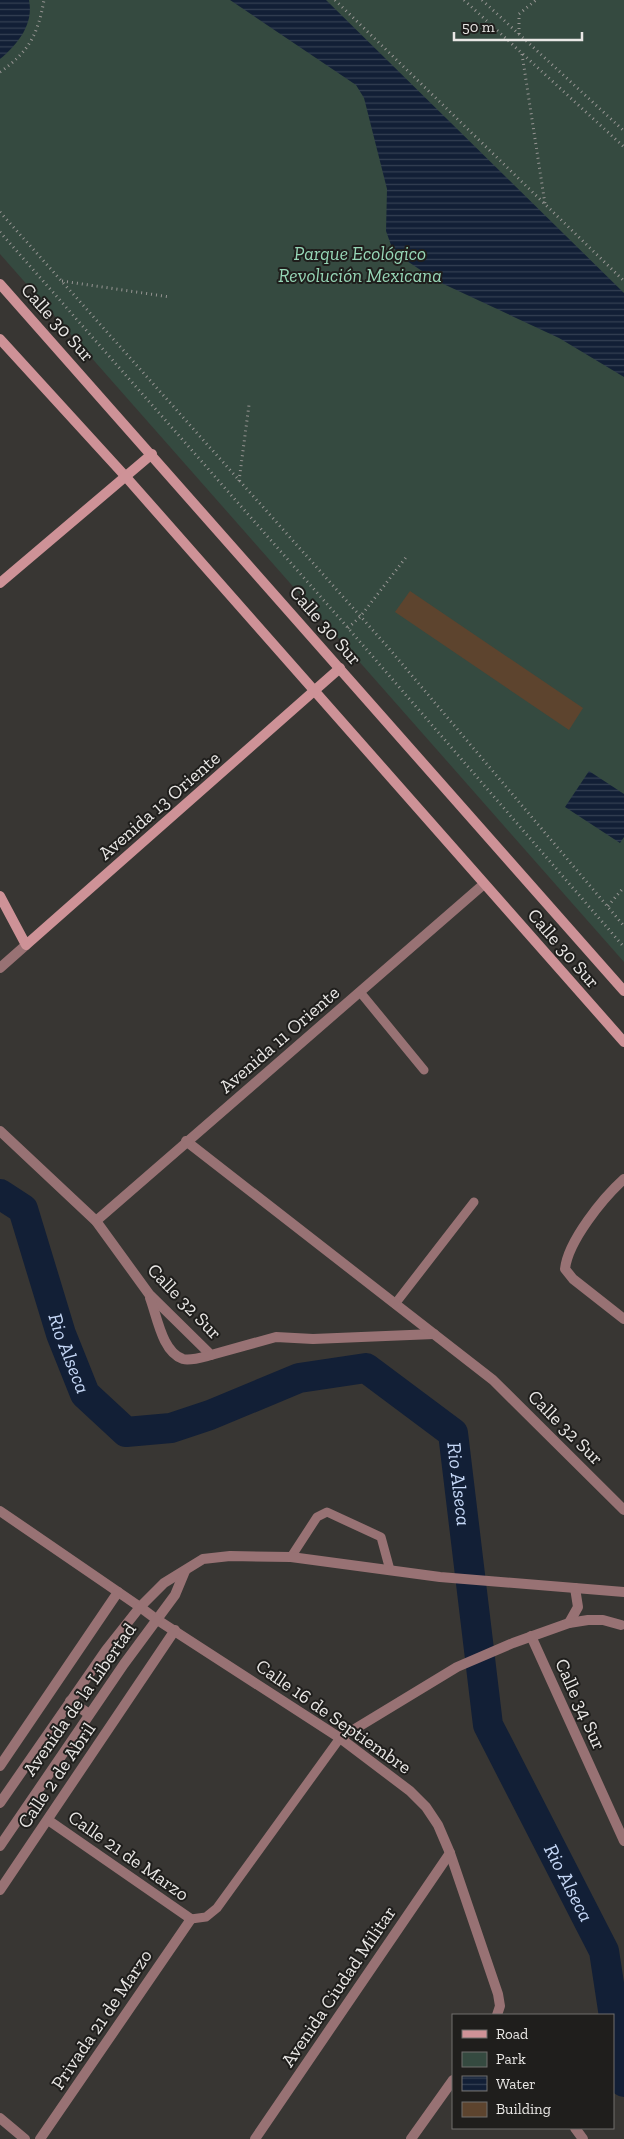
<svg xmlns="http://www.w3.org/2000/svg" width="624" height="2139" viewBox="0 0 624 2139" font-family="'Zilla Slab',serif">
	<style>
		.green { fill: #354a40 }
		.water { fill: url(#water-rules) }
		.lines { fill: none; stroke-linecap: round; stroke-linejoin: round }
		.river { stroke: #121f36; stroke-width: 30 }
		.building { fill: #5d442e }
		.path { stroke: #979593; stroke-width: 3; stroke-dasharray: 1 4; stroke-linecap: butt }
		.service { stroke: #987274; stroke-width: 9 }
		.minor { stroke: #987274; stroke-width: 10 }
		.tertiary { stroke: #987274; stroke-width: 10 }
		.secondary { stroke: #ce9297; stroke-width: 10 }
		.labels { text-anchor: middle; stroke-width: 4; stroke-linejoin: round; paint-order: stroke }
		.park-label { font-size: 19px; font-style: italic; fill: #97d7b7; stroke: #1f1e1c }
		.street-label { font-size: 19px; fill: #e9e7e5; stroke: #1f1e1c }
		.water-label { font-size: 20px; font-style: italic; fill: #c5d7f6; stroke: #1f1e1c }
	</style>
	<defs>
		<pattern id="water-rules" width="6" height="5" patternUnits="userSpaceOnUse" patternTransform="scale(1.25)"><rect width="6" height="5" fill="#121f36"/><path d="M0 2.5h6" fill="none" stroke="#344053"/></pattern>
	</defs>
	<rect width="100%" height="100%" fill="#383633"/>
	<path class="green" d="M0,0H624V962L0,254Z"/>
	<g class="water">
		<path d="M0,0H29C34,24 18,44 0,59Z"/>
		<path d="M230,0H326L624,293V377L559,338L437,281L404,259L391,245L386,231L387,189L364,98L356,85Z"/>
		<path d="M589,771L624,794V837L620,843L565,807Z"/>
	</g>
	<g class="lines">
		<path class="river" id="s1" d="M0,1194L23,1209L61,1334L85,1394L126,1432L171,1428L210,1415L299,1378L366,1368L453,1433L488,1725L604,1951L624,2082"/>
	</g>
	<path class="building" d="M410,591L583,708L569,730L395,612Z"/>
	<g class="lines">
		<g class="path">
			<path d="M335,0L624,281"/>
			<path d="M464,0L624,147"/>
			<path d="M482,0L624,131"/>
			<path d="M519,34V14L536,0"/>
			<path d="M522,54L545,204"/>
			<path d="M0,72C29,52 38,34 44,0"/>
			<path d="M0,212L386,645L624,926"/>
			<path d="M0,232L348,628L624,947"/>
			<path d="M62,281L170,297"/>
			<path d="M239,481L249,405"/>
			<path d="M348,628L360,617L407,556"/>
			<path d="M608,906L624,887"/>
		</g>
		<g class="service">
			<path d="M360,992L424,1070"/>
			<path d="M395,1304L474,1202"/>
			<path d="M291,1557L317,1517L327,1512L381,1537L390,1570"/>
			<path d="M191,1919L206,1917L217,1908L340,1738"/>
		</g>
		<g class="minor">
			<path d="M0,968L26,945"/>
			<path d="M0,1131L96,1221L149,1294L211,1355L276,1337L313,1339L434,1334"/>
			<path d="M186,1141L493,1380L624,1510"/>
			<path d="M624,1179C603,1198 568,1241 565,1269L573,1279L624,1319"/>
			<path d="M96,1221L484,884"/>
			<path d="M150,1298C157,1316 162,1352 183,1359C191,1361 203,1357 211,1355"/>
			<path d="M0,1511L140,1607"/>
			<path d="M156,1619L340,1738L410,1791L426,1807L438,1825L450,1853L498,1994L500,2006L497,2015"/>
			<path d="M569,1623L578,1607L575,1588"/>
			<path d="M531,1636L624,1841"/>
			<path d="M340,1738L457,1667L513,1643L569,1623L588,1620H603L621,1625"/>
			<path d="M0,1766L118,1592"/>
			<path d="M0,1890L175,1630"/>
			<path d="M0,2118L25,2139"/>
			<path d="M575,2128L583,2139"/>
			<path d="M40,2139L191,1919L48,1820"/>
			<path d="M255,2139L450,1853"/>
			<path d="M411,2139L453,2080"/>
		</g>
		<g class="tertiary">
			<path d="M140,1607L156,1619"/>
			<path d="M70,1701L89,1714"/>
			<path d="M0,1803L106,1650L140,1607L164,1583L203,1559L230,1556L291,1557L440,1577L624,1592"/>
			<path d="M0,1846L124,1664L175,1595L185,1571"/>
		</g>
		<g class="secondary">
			<path d="M0,284L624,991"/>
			<path d="M0,339L126,477L624,1042"/>
			<path d="M0,583L152,454"/>
			<path d="M0,896L26,945L340,668"/>
		</g>
	</g>
	<g class="labels">
		<g class="park-label">
			<text x="360" y="260">Parque Ecológico<tspan x="360" dy="22">Revolución Mexicana</tspan></text>
		</g>
		<g class="street-label">
			<text transform="translate(58 322) rotate(48)" y="7">Calle 30 Sur</text>
			<text transform="translate(326 625) rotate(49)" y="7">Calle 30 Sur</text>
			<text transform="translate(159 805) rotate(-41)" y="7">Avenida 13 Oriente</text>
			<text transform="translate(564 948) rotate(49)" y="7">Calle 30 Sur</text>
			<text transform="translate(279 1039) rotate(-41)" y="7">Avenida 11 Oriente</text>
			<text transform="translate(185 1301) rotate(46)" y="7">Calle 32 Sur</text>
			<text transform="translate(566 1427) rotate(45)" y="7">Calle 32 Sur</text>
			<text transform="translate(79 1699) rotate(-55)" y="7">Avenida de la Libertad</text>
			<text transform="translate(581 1704) rotate(66)" y="7">Calle 34 Sur</text>
			<text transform="translate(334 1716) rotate(35)" y="7">Calle 16 de Septiembre</text>
			<text transform="translate(56 1775) rotate(-56)" y="7">Calle 2 de Abril</text>
			<text transform="translate(129 1855) rotate(35)" y="7">Calle 21 de Marzo</text>
			<text transform="translate(338 1986) rotate(-56)" y="7">Avenida Ciudad Militar</text>
			<text transform="translate(101 2019) rotate(-56)" y="7">Privada 21 de Marzo</text>
		</g>
		<g class="water-label">
			<text dy="7" stroke="none"><textPath href="#s1" startOffset="179">Rio Alseca</textPath></text>
			<text dy="7" stroke="none"><textPath href="#s1" startOffset="689">Rio Alseca</textPath></text>
			<text dy="7" stroke="none"><textPath href="#s1" startOffset="1109">Rio Alseca</textPath></text>
		</g>
	</g>
	<rect x="452" y="2014" width="162" height="115" fill="#1f1e1c" stroke="#706e6c"/>
	<rect x="462" y="2030" width="25" height="8" fill="#ce9297" stroke="#706e6c"/>
	<text x="496" y="2039" font-size="15" fill="#e9e7e5">Road</text>
	<rect x="462" y="2052" width="25" height="15" fill="#354a40" stroke="#706e6c"/>
	<text x="496" y="2064" font-size="15" fill="#e9e7e5">Park</text>
	<rect x="462" y="2076" width="25" height="15" fill="url(#water-rules)" stroke="#706e6c"/>
	<text x="496" y="2089" font-size="15" fill="#e9e7e5">Water</text>
	<rect x="462" y="2102" width="25" height="15" fill="#5d442e" stroke="#706e6c"/>
	<text x="496" y="2114" font-size="15" fill="#e9e7e5">Building</text>
	<path d="M454 32v8h128v-8" fill="none" stroke="#e9e7e5" stroke-width="2.5"/>
	<text x="462" y="32" font-size="15" fill="#e9e7e5" stroke="#1f1e1c" stroke-width="4" paint-order="stroke">50 m</text>
</svg>
